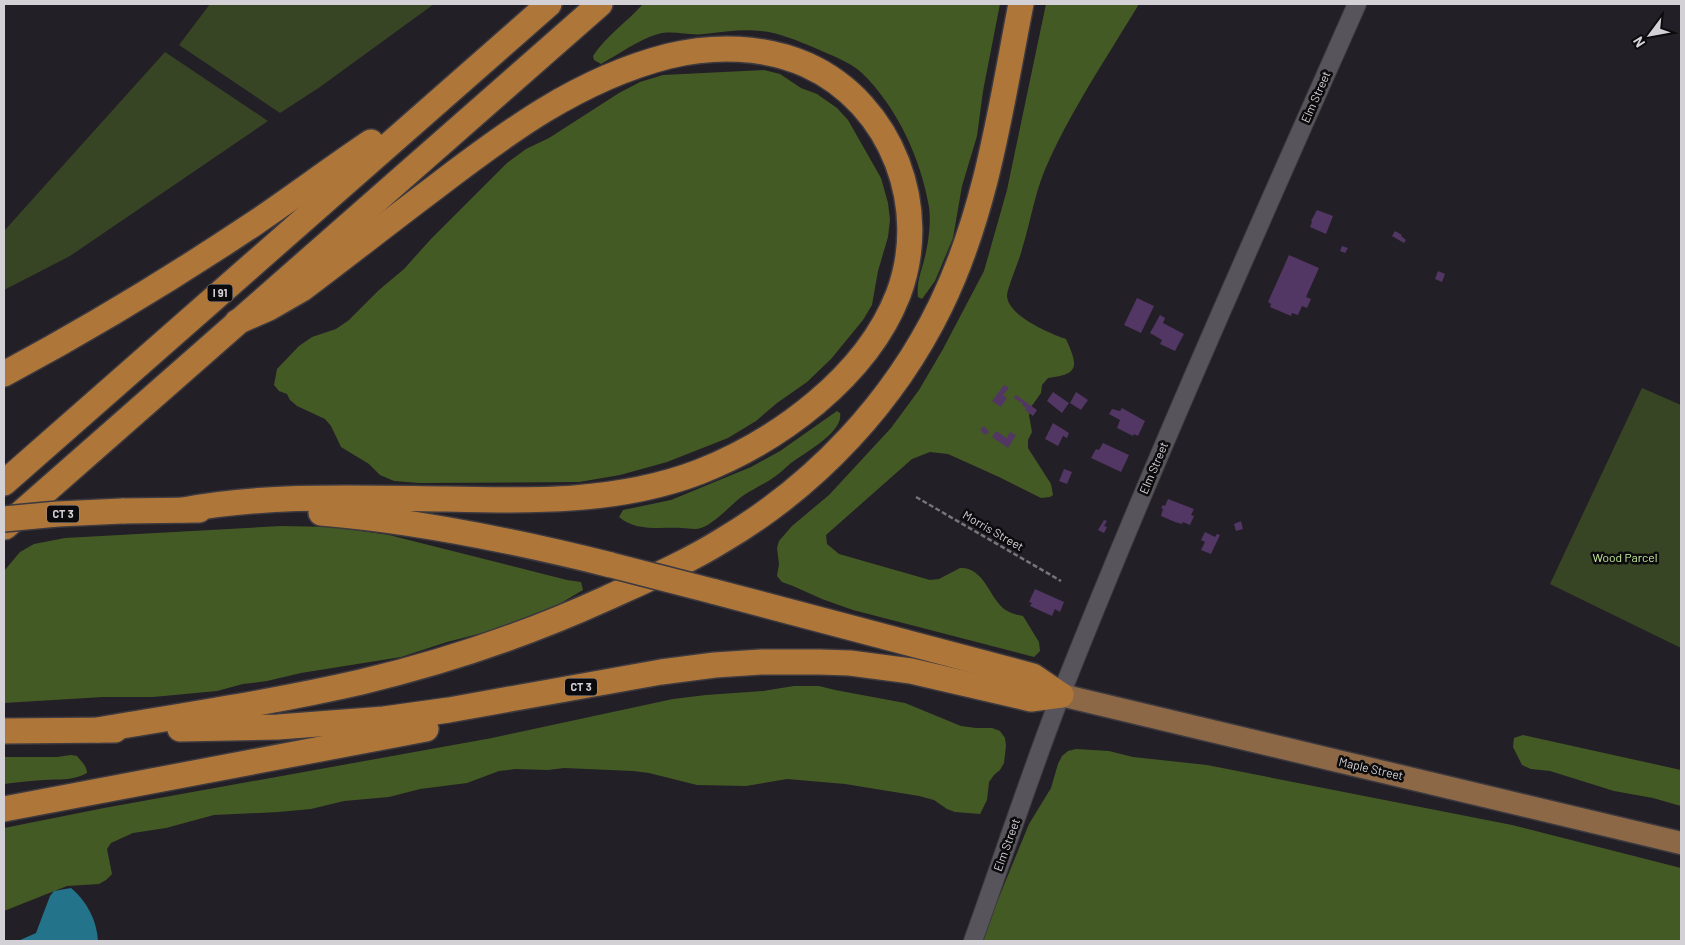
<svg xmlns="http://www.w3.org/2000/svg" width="1685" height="945" viewBox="0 0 1685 945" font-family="Barlow,sans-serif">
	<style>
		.green { fill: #374525 }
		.forest { fill: #445a24 }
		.water { fill: #23738b }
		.building { fill: #523664 }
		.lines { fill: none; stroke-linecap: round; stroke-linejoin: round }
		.minor-casing { stroke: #3c393f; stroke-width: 20 }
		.major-casing { stroke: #3c393f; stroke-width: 25 }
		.highway-casing { stroke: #3c393f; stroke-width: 28 }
		.path { stroke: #77747a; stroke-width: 2.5; stroke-dasharray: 5 2.5; stroke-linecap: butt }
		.minor { stroke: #58545b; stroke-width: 18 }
		.major { stroke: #8c6847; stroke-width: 22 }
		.highway { stroke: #af763a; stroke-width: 25 }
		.highway-bridge-casing { stroke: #3c393f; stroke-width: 28; stroke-linecap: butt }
		.highway-bridge { stroke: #af763a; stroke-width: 25 }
		.labels { text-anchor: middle; stroke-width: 5; stroke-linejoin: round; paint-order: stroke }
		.shield { fill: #0b0a0c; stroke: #989599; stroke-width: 1 }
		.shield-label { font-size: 11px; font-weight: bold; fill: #d4d1d6 }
		.street-label { font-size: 12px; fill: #d4d1d6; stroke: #0b0a0c }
		.park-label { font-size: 12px; fill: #c9ee9b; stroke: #0b0a0c }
	</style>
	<rect width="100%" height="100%" fill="#231f26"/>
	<g class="green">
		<path d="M210,4H434L320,87L280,113L179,45Z"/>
		<path d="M165,52L268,121L70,256L4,290V231Z"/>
		<path d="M1642,388L1681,405V648L1550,584Z"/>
	</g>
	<g class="forest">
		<path d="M643,4H1000L983,91L977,136L962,186L953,238L935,281L922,299L918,297C916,280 923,268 926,252C929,238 931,221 929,207C921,159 897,107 862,73C849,61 830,55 815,48C798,41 779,33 761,31C742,29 723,32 704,34C689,36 673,30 658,34C638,40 619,54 601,64L594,60L593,56C606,36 627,22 643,4Z"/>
		<path d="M1046,4H1139C1106,59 1069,113 1044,172C1034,197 1030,224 1022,249C1020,259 1007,288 1007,296C1008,316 1051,334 1066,339C1078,366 1080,374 1048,378L1042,385L1041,393L1031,407L1029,415L1032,432L1028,440V448L1051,484L1053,495L1050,497L1041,498L999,477L948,454L930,452L912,459L826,535L827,544L839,554L930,580L939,579L960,568C984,567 989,597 1004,609C1010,613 1016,615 1023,616L1039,642L1040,651L1034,657L853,610L822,599L793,586L782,582L777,576L779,564L777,548L779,541L792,526L829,495L891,428L919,390L943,349L984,271L1007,190Z"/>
		<path d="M764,70L780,74L801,88L817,94L837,108L848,120L881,178L888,203L890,220L888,237L878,271L872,305L863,320L831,359L807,382L777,403L756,421L728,438L667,462L620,475L579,482L419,483L394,481L380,475L369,464L341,447L331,426L325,419L297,406L290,400L287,394L279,391L274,385L277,369L299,346L312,337L336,329L349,320L379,290L404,269L431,239L507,163L526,149L549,138L619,93L640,82L663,75Z"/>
		<path d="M837,411L840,413C844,432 804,453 791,463C784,469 778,475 770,480C762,485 752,490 744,495C730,505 717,522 701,528C695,530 688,528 682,528C662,527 636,532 619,517L623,510L671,500L751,467L780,451Z"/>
		<path d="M281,526L335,527L389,535L567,580L581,582L583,590L554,607L486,632L447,642L401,657L301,673L267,681L243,684L217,691L153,697H103L4,703V571L20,552L34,544L65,538Z"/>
		<path d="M794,686H819L835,690L905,703L961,726L976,728H992L1000,731L1005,738L1006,746L1004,763L1000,770L994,775L989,782L987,800L980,814L955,812L947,809L934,800L919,796L845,784L787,779L746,786L697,785L649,773L633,771L564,768L548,770L515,769L499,771L467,783L420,789L389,797L344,801L311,809L278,812L214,815L166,828L133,833L111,843L107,849L112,874L106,880L99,884L67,886L4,911V828L104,808L492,738L673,699L706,695L763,691Z"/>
		<path d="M1523,735L1681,770V806L1653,798L1614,791L1550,771L1531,769L1522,765L1513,747L1514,738Z"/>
		<path d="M1076,749L1109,751L1133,757L1207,765L1512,825L1681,868V941H981L1029,824L1051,788L1058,764L1062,756L1068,751Z"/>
		<path d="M71,755L77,756C81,761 87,766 87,773C73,781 58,779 44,780C30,781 17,782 4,784V757H57Z"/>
	</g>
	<path class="water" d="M71,888C87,901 97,921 98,941H18L36,933L50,896L54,891Z"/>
	<g class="building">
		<path d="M1317,210L1333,216L1326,234L1310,227L1312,222L1311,221Z"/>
		<path d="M1395,231L1402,235L1401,236L1406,240L1404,243L1392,236Z"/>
		<path d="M1342,246L1348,248L1345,253L1340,251Z"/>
		<path d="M1289,255L1319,268L1306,297L1311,299L1307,308L1302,306L1298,315L1292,313L1291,316L1270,307L1271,304L1268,302Z"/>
		<path d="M1438,271L1445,274L1442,282L1435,279Z"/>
		<path d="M1137,298L1154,306L1141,333L1124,325Z"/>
		<path d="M1160,315L1165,318L1163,323L1184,334L1175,351L1160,344L1162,340L1150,333Z"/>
		<path d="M1004,385L1009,388L1003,395L1007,398L1001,407L992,401Z"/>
		<path d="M1053,392L1069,403L1062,413L1047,401Z"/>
		<path d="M1076,392L1088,400L1081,410L1070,403Z"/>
		<path d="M1016,395L1037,410L1033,416L1025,410L1026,408L1022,405L1023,404L1014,398Z"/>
		<path d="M1122,408L1145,421L1138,436L1134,434L1133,436L1117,428L1120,420L1109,414L1112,409L1120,411Z"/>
		<path d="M1053,423L1069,433L1067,438L1063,436L1058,446L1045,439Z"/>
		<path d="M984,426L989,432L985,435L980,430Z"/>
		<path d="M996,431L1007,438L1010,432L1016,435L1008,448L992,437Z"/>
		<path d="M1103,443L1129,455L1121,472L1091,458L1096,449L1099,450Z"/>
		<path d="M1064,469L1072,472L1067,484L1059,481Z"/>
		<path d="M1168,499L1194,509L1191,515L1194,516L1190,525L1183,522L1182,524L1175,522L1161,516L1163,509L1161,508L1163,505L1165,506Z"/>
		<path d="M1104,520L1107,521L1104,526L1107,527L1104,533L1098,530Z"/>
		<path d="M1241,521L1243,529L1236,531L1234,524Z"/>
		<path d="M1205,532L1215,537L1217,534L1220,535L1211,554L1201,550L1205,542L1201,540Z"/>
		<path d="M1035,589L1064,602L1060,612L1055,609L1052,616L1030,606L1032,603L1029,602Z"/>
	</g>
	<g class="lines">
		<defs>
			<path id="minor" d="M973,941C1003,858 1030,774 1062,692C1154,460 1256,232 1357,4"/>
			<path id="major" d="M1061,695L1681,843"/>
			<g id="highway">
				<path d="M4,374C90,328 174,277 255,223C295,196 332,168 371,142"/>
				<path d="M4,483L549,4"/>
				<path d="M183,510C267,494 360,498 446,499C532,501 618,503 699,472C778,441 866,377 898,295C931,209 893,104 807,65C764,46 714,45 669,56C578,79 506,133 433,189C389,222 346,256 302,289L269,308L237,322"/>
				<path d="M122,511L199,510"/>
				<path d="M321,513C419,521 515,541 611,565"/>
				<path d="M5,527L600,4"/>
				<path d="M712,591L1033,676L1061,695"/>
				<path d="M180,729L278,727L384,719L449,710L661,672L715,665L761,662H820L850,663L911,671L1031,699L1061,695"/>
				<path d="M98,730C186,715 274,702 361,682C445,662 528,634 607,598C646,580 686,563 723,540C816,485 894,402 941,305C987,210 1001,106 1021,4"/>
				<path d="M4,731L115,730"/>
				<path d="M4,809L426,729"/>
			</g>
		</defs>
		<use href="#minor" class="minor-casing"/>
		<use href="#major" class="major-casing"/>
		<use href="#highway" class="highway-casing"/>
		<path class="path" d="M916,497L1061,581"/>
		<use href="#minor" class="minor"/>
		<use href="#major" class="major"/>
		<use href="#highway" class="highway"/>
		<defs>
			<g id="highway-bridge">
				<path d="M4,519L58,514L122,511"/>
				<path d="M611,565L712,591"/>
			</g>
		</defs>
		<use href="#highway-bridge" class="highway-bridge-casing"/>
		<use href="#highway-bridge" class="highway-bridge"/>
	</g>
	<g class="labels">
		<g class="shield">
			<rect x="207.5" y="284.5" width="25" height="17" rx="4"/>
			<rect x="47" y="505.5" width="32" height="17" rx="4"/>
			<rect x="565" y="678.5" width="32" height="17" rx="4"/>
		</g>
		<g class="shield-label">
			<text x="220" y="297">I 91</text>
			<text x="63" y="518">CT 3</text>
			<text x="581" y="691">CT 3</text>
		</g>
		<g class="street-label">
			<text transform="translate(1316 97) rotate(-66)" y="4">Elm Street</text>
			<text transform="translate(1154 468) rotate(-67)" y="4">Elm Street</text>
			<text transform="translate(993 531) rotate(30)" y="4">Morris Street</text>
			<text transform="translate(1371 769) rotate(13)" y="4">Maple Street</text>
			<text transform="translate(1007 845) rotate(-70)" y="4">Elm Street</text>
		</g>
		<g class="park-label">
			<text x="1625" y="562">Wood Parcel</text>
		</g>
	</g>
	<rect width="1685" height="945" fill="none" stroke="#d4d1d6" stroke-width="10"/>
	<g transform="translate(1650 35) rotate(238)" stroke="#0b0a0c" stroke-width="4" paint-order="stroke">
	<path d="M0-4L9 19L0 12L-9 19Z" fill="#d4d1d6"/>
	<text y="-8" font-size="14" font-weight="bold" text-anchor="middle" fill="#d4d1d6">N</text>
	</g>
</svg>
